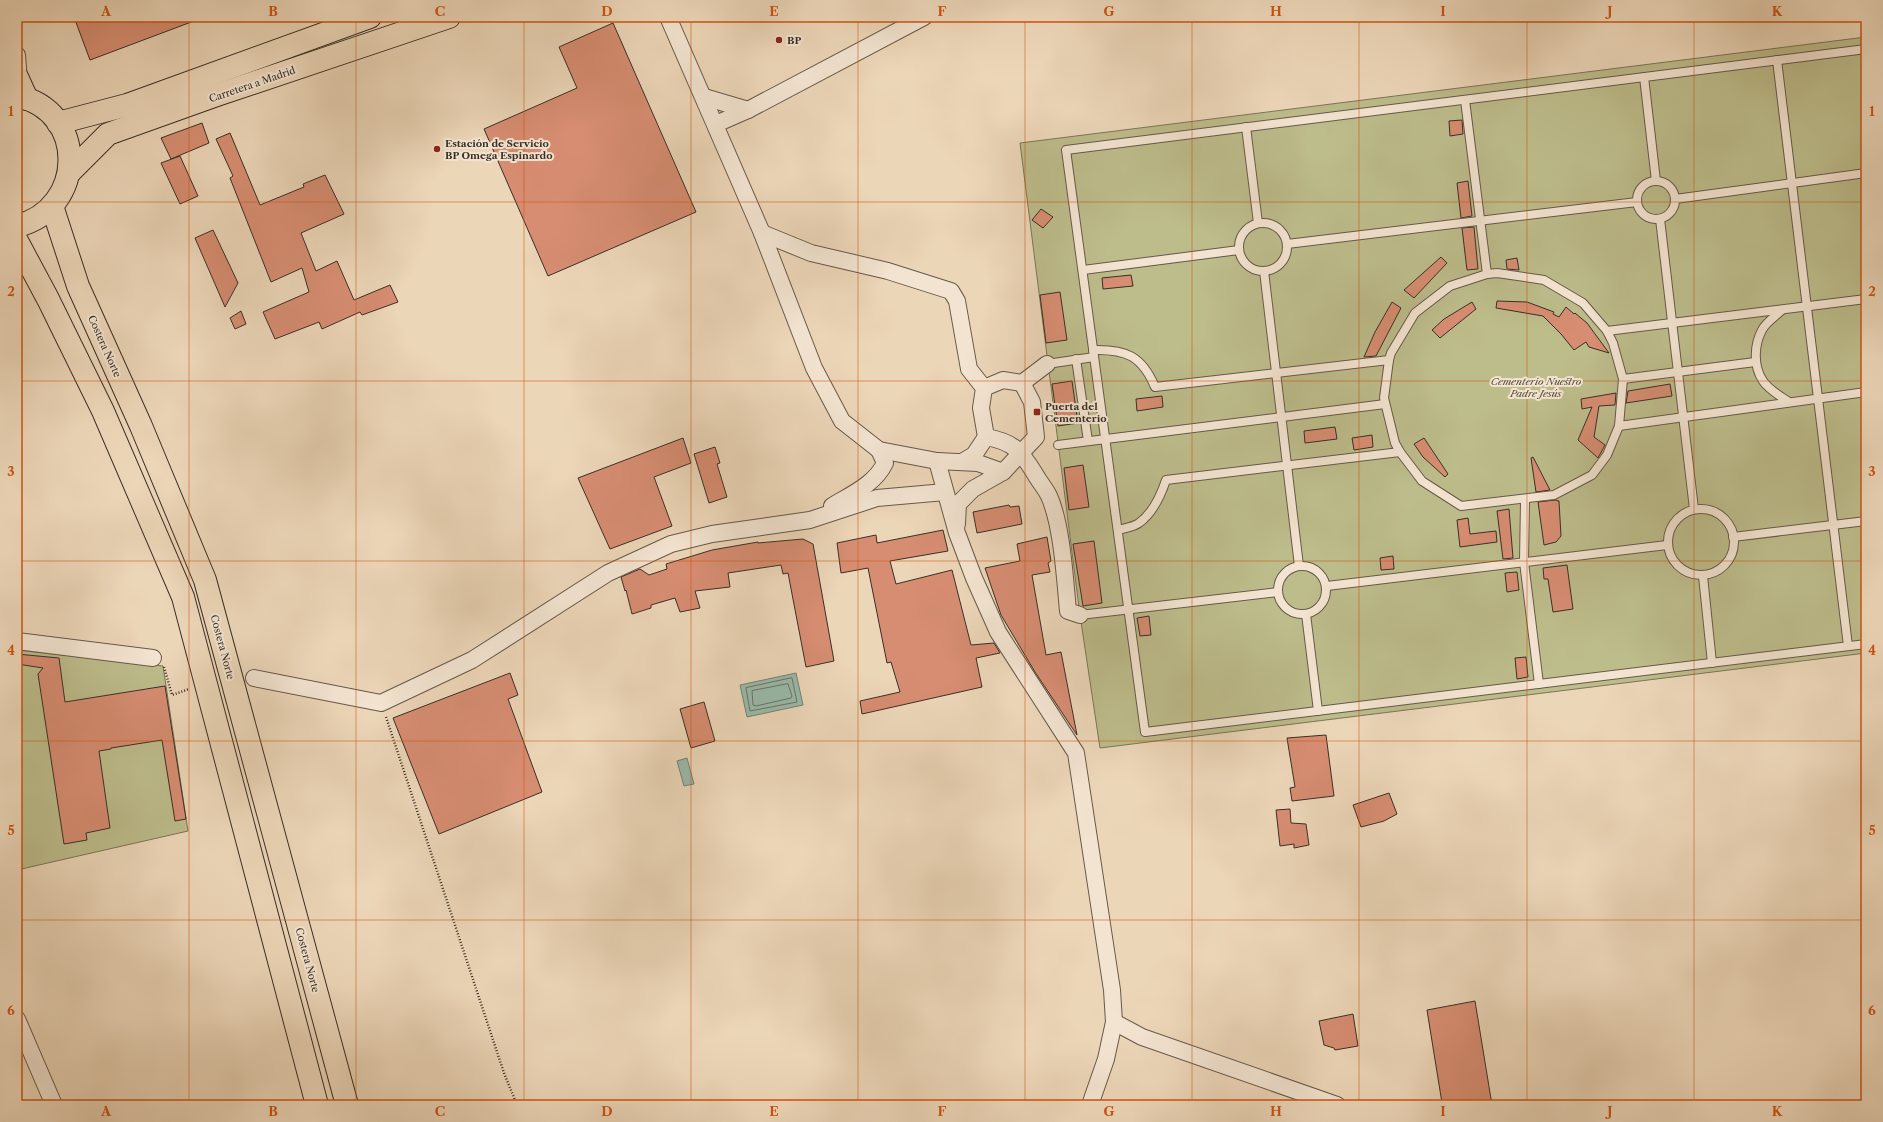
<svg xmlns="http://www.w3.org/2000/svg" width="1883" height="1122" viewBox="0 0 1883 1122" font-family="'Libre Caslon Text',serif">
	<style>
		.green { fill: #bdbc8b; stroke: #7b7658 }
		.water { fill: #99baaa; stroke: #738275 }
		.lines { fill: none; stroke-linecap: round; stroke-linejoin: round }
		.shore { stroke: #697468; stroke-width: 1 }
		.building { fill: #d78d72; stroke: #392f26 }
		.service-casing { stroke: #66594a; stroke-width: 10 }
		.minor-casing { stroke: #66594a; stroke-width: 18 }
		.primary-casing { stroke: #392f26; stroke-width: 24 }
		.path { stroke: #392f26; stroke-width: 2.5; stroke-dasharray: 1 2; stroke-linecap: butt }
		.service { stroke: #f3e4d1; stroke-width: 8 }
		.minor { stroke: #f3e4d1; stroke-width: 16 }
		.primary { stroke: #ecd6b8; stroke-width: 22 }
		.grid { fill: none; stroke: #ce5310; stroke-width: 1; stroke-opacity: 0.55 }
		.poi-dot { fill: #8f2418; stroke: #f3e4d1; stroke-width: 1.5 }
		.labels { text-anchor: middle; stroke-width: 4; stroke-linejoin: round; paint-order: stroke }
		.poi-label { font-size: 10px; font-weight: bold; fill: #392f26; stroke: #f3e4d1; text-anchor: start }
		.street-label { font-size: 10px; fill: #392f26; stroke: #f3e4d1 }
		.park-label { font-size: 10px; font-style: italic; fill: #534b3a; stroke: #f3e4d1 }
		.neatline { fill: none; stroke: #ce5310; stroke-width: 1.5 }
		.grid-label { font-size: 13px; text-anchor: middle; font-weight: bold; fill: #ce5310 }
	</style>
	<rect width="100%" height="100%" fill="#ecd6b8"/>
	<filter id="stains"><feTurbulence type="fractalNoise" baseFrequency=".005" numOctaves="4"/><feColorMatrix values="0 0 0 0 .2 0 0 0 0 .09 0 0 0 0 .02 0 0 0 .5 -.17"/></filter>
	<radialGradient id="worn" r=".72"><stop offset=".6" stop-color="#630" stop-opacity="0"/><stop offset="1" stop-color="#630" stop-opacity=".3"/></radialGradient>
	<g class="green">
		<path d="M1866,37V653L1100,748L1080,615L1020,143Z"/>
		<path d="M17,650L163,666L188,831L17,870Z"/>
	</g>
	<g class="water">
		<path d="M796,673L803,705L747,717L740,685Z"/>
		<path d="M687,758L694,784L684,786L677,761Z"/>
	</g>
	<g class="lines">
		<g class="shore">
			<path d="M792,678L797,702L750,711L746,688Z"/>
			<path d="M788,684L792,696L791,698L756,706L753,705L752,691Z"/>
		</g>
	</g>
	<g class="building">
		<path d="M74,17H202V18L90,60Z"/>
		<path d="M613,23L696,212L548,276L484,129L577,88L559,47Z"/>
		<path d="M1462,120L1463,134L1450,136L1449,121Z"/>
		<path d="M202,123L209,143L171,159L161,138Z"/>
		<path d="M230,133L260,205L304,187L303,184L325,175L344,214L301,233L316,271L337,261L354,300L390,285L398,302L362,315L360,312L322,329L319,322L275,339L263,312L309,292L302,268L271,282L230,178L233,176L216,139Z"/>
		<path d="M180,156L198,196L180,204L161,163Z"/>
		<path d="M1468,181L1472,216L1461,218L1457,183Z"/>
		<path d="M1041,209L1053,217L1043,228L1032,220Z"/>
		<path d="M1474,227L1478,269L1467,270L1462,228Z"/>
		<path d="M213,230L238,283L225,307L195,238Z"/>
		<path d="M1441,257L1447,263L1414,298L1404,290Z"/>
		<path d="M1517,258L1519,270L1507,269L1506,260Z"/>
		<path d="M1131,275L1133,286L1103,289L1102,278Z"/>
		<path d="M1060,292L1067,340L1046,343L1040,295Z"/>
		<path d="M1497,301L1527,302L1554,312L1553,314L1559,317L1566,307L1574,314L1575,313L1587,323L1609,353L1589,347L1586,342L1574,350L1561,334L1543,316L1496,308Z"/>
		<path d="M1392,302L1401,308L1376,356L1364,357L1375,332Z"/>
		<path d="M1472,302L1476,309L1440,338L1432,330L1444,319Z"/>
		<path d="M241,311L246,324L235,329L230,318Z"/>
		<path d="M1072,381L1078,423L1058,426L1052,384Z"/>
		<path d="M1670,384L1672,396L1626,403L1628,391Z"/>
		<path d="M1616,393L1615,405L1599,406L1594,437L1605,445L1598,458L1578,440L1592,407L1582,409L1581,399Z"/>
		<path d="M1162,396L1163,407L1137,411L1136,399Z"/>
		<path d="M1335,427L1337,439L1305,443L1304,431Z"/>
		<path d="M1372,435L1373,447L1354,450L1352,438Z"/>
		<path d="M683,438L691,463L654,477L672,526L610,549L578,478Z"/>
		<path d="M1424,438L1448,474L1445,477L1423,457L1414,444Z"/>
		<path d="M715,447L720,463L717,464L727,497L709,503L694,454Z"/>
		<path d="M1533,457L1550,490L1536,492L1531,458Z"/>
		<path d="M1083,465L1089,507L1069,510L1064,468Z"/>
		<path d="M1555,500L1559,501L1561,536L1556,542L1544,545L1538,502Z"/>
		<path d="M1009,505L1010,507L1019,506L1022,524L977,533L973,512Z"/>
		<path d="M1509,509L1513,558L1503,559L1497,511Z"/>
		<path d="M1468,518L1470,534L1496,531L1497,542L1460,547L1457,520Z"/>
		<path d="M943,530L948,551L890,561L896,584L952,570L971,645L994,643L1000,653L976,658L982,687L862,714L860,701L900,692L891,662L887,663L868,568L841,573L837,543L876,535L877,543Z"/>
		<path d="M1047,537L1051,561L1048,563L1050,572L1032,575L1046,655L1061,652L1077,735L1035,672L1001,615L985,568L1020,561L1017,544Z"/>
		<path d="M803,539L813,544L834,661L806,667L788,573L783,574L781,565L728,573L730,587L695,591L700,608L680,612L675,598L651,605V608L632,614L626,590L625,591L621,577L640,569L649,575L667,569L666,564L712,550L758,542V543Z"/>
		<path d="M1094,541L1102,603L1083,606L1073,544Z"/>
		<path d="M1393,556L1394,569L1381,570L1380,558Z"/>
		<path d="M1567,565L1573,609L1553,612L1548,579H1544L1543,568Z"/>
		<path d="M1517,572L1519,590L1507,592L1505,573Z"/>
		<path d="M1149,616L1151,635L1140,636L1137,618Z"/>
		<path d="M17,654L59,658L65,702L165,686L186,819L175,821L162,740L111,748V749L99,751L110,828L86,833L87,840L64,844L38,674L43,668L17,664Z"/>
		<path d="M1526,657L1528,677L1517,679L1515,658Z"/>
		<path d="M510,673L518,695L508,699L542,792L439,834L393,718Z"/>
		<path d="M704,702L715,741L691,748L680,709Z"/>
		<path d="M1326,735L1334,796L1292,801L1290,788L1295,787L1287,738Z"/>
		<path d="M1389,793L1397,814L1384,821L1361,827L1353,805Z"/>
		<path d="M1290,809L1291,823L1306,824L1309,845L1294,848V844L1280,846L1276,810Z"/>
		<path d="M1475,1001L1492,1105H1449L1442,1103L1427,1010Z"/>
		<path d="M1353,1014L1358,1046L1335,1050L1334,1048L1324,1045L1319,1021Z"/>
	</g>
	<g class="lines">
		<defs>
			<g id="service">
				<path d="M1866,49L1066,150L1145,732L1866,644"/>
				<path d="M1777,60L1848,646"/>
				<path d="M1644,77L1656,181"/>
				<path d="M1465,100L1487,274"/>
				<path d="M1246,127L1258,223"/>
				<circle cx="1656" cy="200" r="19"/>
				<path d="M1675,199L1866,173"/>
				<path d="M1660,219L1694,509"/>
				<circle cx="1263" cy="247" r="24"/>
				<path d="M1287,244L1637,202"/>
				<path d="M1083,270L1239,250"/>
				<path d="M1264,271L1299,566"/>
				<path d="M1497,273L1544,280L1583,303L1607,331L1613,343L1623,379L1619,426L1607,455L1592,475L1554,495L1461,506L1422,481L1400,452L1395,443L1384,398L1389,360L1391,353L1415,313L1450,286L1487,274Z"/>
				<path d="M1782,310C1776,316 1766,322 1762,330C1754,345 1753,366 1763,381C1769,390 1780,396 1789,402"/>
				<path d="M1607,331L1866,299"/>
				<path d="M1093,350C1126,349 1142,356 1155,387L1389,360"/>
				<path d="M1076,359L1088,441"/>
				<path d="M1047,364L1094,357"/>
				<path d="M1623,379L1755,362"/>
				<path d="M1619,426L1866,392"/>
				<path d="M1058,445L1385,404"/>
				<path d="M1525,500L1524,562L1539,684"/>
				<circle cx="1701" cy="542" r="33"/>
				<path d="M1118,530C1124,528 1134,527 1139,523C1153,513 1161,495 1166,480L1400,452"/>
				<path d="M1733,537L1866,521"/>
				<circle cx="1302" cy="590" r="24"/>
				<path d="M1703,576L1712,663"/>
				<path d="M1327,586L1667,545"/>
				<path d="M1306,614L1318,711"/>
				<path d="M1080,615L1278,592"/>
			</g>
			<g id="minor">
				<path d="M668,17L762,233L814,368L842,421L879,450L937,461L978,463L1003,472L1036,437L1032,402L1022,383"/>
				<path d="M17,55L19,81"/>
				<path d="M704,97L748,110"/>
				<path d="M716,124L748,110L924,17"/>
				<path d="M762,233L811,253L888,271L951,291L957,301L969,369L984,388L981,408L986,437C1014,442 1021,451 1035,474C1039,481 1044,487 1048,494C1062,522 1065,580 1068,611L1080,615"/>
				<path d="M984,388L1003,380L1022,383L1047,364"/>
				<path d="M937,461L957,533L974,578L998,632L1076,753L1112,990L1114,1022L1106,1059L1090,1105"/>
				<path d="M962,462L974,455L986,437"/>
				<path d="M832,506C852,494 875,484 885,463L879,450"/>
				<path d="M957,524L958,504L973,489L1003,472"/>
				<path d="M17,641L153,658"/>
				<path d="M254,678L381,703L472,660L608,573L671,544L712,534L810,520L877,498L945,492"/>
				<path d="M17,1019L54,1105"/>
				<path d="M1114,1022L1142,1037L1337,1105"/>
			</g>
			<g id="primary">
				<path d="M17,77L27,99"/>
				<path d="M17,96C88,111 86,209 17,226"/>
				<path d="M58,123L127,105L370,17"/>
				<path d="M69,173L108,134L217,95L449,17"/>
				<path d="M52,206L78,286L141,426L205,580L347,1105"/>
				<path d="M17,241L48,299L103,411L183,597L317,1105"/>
			</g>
		</defs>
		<use href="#service" class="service-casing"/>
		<use href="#minor" class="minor-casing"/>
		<use href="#primary" class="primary-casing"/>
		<g class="path">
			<path d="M164,667L172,695L189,689"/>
			<path d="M386,717L504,1073L517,1105"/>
		</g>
		<use href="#service" class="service"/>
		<use href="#minor" class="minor"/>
		<use href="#primary" class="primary"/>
	</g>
	<path class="grid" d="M189,17V1105M356,17V1105M524,17V1105M691,17V1105M858,17V1105M1025,17V1105M1192,17V1105M1359,17V1105M1527,17V1105M1694,17V1105M17,202H1866M17,381H1866M17,561H1866M17,741H1866M17,920H1866"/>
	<g class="poi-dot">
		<circle cx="779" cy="40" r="4"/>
		<circle cx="437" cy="149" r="4"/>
		<rect x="1033" y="408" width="8" height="8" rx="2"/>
	</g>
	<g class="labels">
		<g class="poi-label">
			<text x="787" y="44">BP</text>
			<text x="445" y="147">Estación de Servicio<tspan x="445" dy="12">BP Omega Espinardo</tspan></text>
			<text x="1045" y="410">Puerta del<tspan x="1045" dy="12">Cementerio</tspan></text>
		</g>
		<g class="street-label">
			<text transform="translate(252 84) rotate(-19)" y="4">Carretera a Madrid</text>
			<text transform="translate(105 346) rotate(66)" y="4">Costera Norte</text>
			<text transform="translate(223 647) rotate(75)" y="4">Costera Norte</text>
			<text transform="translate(308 960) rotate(75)" y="4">Costera Norte</text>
		</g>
		<g class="park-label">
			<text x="1536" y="385">Cementerio Nuestro<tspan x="1536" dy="12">Padre Jesús</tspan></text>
		</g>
	</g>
	<rect width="1883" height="1122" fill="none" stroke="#ecd6b8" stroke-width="44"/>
	<rect x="22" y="22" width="1839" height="1078" class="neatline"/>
	<g class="grid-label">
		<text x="106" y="16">A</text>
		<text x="273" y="16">B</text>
		<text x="440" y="16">C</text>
		<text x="607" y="16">D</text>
		<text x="774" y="16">E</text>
		<text x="942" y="16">F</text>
		<text x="1109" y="16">G</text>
		<text x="1276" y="16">H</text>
		<text x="1443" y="16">I</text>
		<text x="1610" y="16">J</text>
		<text x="1777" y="16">K</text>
		<text x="11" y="116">1</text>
		<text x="1872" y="116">1</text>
		<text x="11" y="296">2</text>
		<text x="1872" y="296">2</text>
		<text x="11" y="476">3</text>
		<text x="1872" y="476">3</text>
		<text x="11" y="655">4</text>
		<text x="1872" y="655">4</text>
		<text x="11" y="835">5</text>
		<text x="1872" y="835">5</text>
		<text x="11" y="1015">6</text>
		<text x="1872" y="1015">6</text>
		<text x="106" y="1116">A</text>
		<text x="273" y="1116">B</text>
		<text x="440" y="1116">C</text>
		<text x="607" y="1116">D</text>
		<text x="774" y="1116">E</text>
		<text x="942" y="1116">F</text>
		<text x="1109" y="1116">G</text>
		<text x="1276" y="1116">H</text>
		<text x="1443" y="1116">I</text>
		<text x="1610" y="1116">J</text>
		<text x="1777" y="1116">K</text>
	</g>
	<rect width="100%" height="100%" filter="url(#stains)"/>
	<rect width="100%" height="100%" fill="url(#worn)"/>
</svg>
